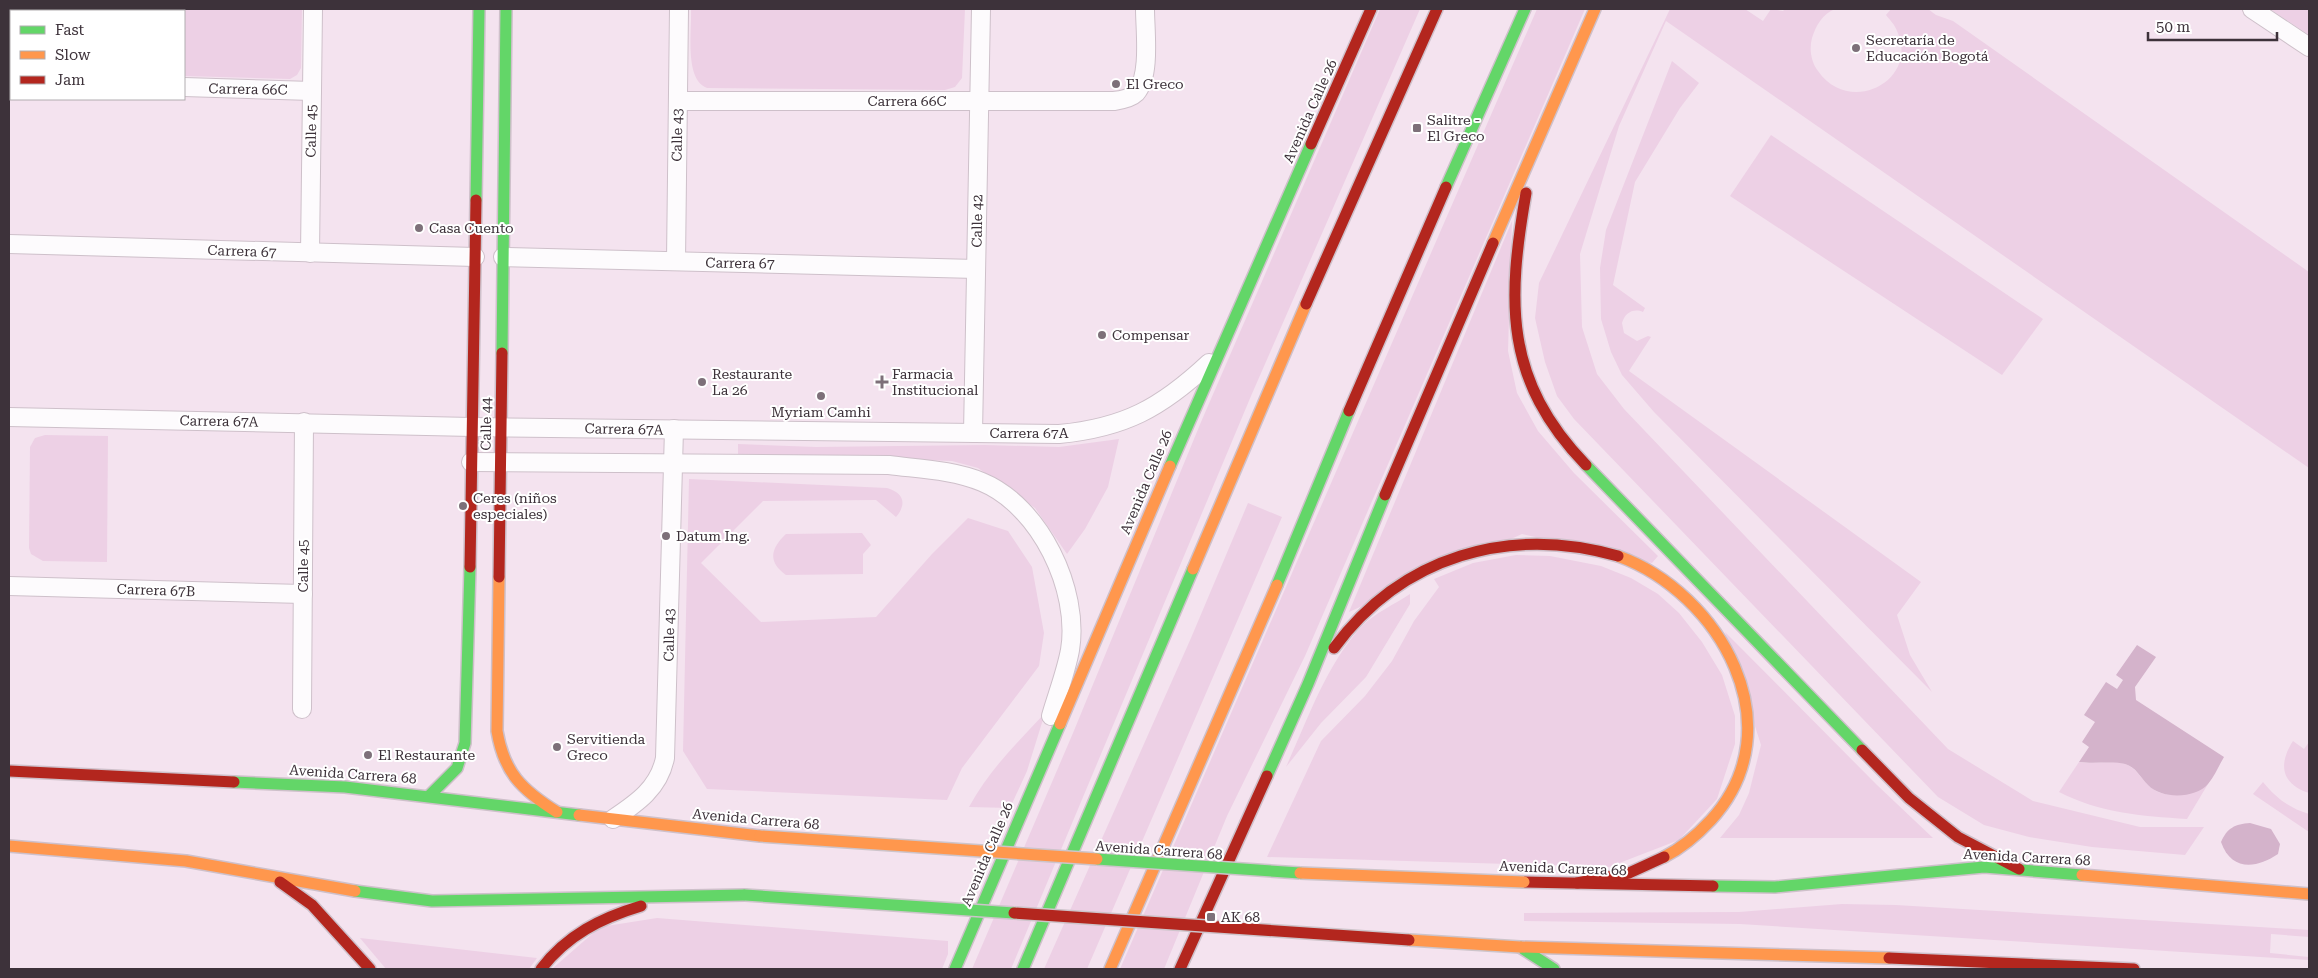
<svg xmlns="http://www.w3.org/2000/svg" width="2318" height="978" viewBox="0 0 2318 978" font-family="'Roboto Serif',serif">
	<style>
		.green { fill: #edd0e5 }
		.water { fill: #d4b3cb }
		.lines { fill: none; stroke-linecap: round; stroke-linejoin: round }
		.street-casing { stroke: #cec0ca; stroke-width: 20 }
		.fast-casing { stroke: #cec0ca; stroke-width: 14 }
		.slow-casing { stroke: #cec0ca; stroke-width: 14 }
		.jam-casing { stroke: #cec0ca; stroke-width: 14 }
		.street { stroke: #fdfbfd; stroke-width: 18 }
		.fast { stroke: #63d668; stroke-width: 11 }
		.slow { stroke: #ff974d; stroke-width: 11 }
		.jam { stroke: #b3261e; stroke-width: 11 }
		.fast-bridge-casing { stroke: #cdc4ca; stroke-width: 14; stroke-linecap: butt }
		.slow-bridge-casing { stroke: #cdc4ca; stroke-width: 14; stroke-linecap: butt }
		.jam-bridge-casing { stroke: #cdc4ca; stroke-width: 14; stroke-linecap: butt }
		.fast-bridge { stroke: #63d668; stroke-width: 11 }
		.slow-bridge { stroke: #ff974d; stroke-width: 11 }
		.jam-bridge { stroke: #b3261e; stroke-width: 11 }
		.poi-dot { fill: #7d7079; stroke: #fff; stroke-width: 2 }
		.labels { text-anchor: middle; stroke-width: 4; stroke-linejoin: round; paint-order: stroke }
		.poi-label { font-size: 14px; fill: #3d323a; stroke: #fff; text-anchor: start }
		.street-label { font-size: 14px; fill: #3d323a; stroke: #fff }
	</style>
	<rect width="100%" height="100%" fill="#f4e3ef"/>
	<g class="green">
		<path d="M29,9H302L301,68L297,75L290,79L184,76V11H29Z"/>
		<path d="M691,9H965L962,78L955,87L945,90L707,88C684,80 692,30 691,9Z"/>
		<path d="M1380,9H1420L1251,396L1011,969H972L1073,733L1201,422Z"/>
		<path d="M1537,9H1585L1305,656L1227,816L1164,969H1120Z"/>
		<path d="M1670,9H1745L1763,21L1771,9L1783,11L1785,9H1835C1822,14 1816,26 1812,38C1809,49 1811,62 1818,71C1850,117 1920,80 1897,31C1895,25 1890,20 1886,15L1891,9H1928L1936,15L1953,21L2309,272V468L1666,21L1619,126L1580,254L1582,327L1597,374L1624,409L1948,749L2033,801L2140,827H2204L2185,855L2092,847L2029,837L1984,825L1938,797L1574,419L1557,396L1545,362L1535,318L1539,283Z"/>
		<path d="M2270,9H2309V35Z"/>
		<path d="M1672,61L1699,83L1680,108L1635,182L1613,285L1645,308L1643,312C1633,308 1625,313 1622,323L1624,333L1637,341L1648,336L1651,337L1629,371L1921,582L1897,615L1910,655L1932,692L1654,412L1622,375L1611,352L1601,319L1600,268L1606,230Z"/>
		<path d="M1771,135L2043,319L2002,375L1730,196Z"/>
		<path d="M1512,221L1508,351L1517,393L1538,431L1574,473L1658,556L1652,563L1522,534L1349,612Z"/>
		<path d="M45,435L108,436L107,562L43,561L31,554L29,548L30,447L35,438Z"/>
		<path d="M1119,439L1108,487L1085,529L1067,554L1035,508L978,468L952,461L738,454V444L816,447L985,445L1059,447Z"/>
		<path d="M689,479L887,488C904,493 907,504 896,517L876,500L763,501L701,563L761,622L876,617L932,554L968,518L1008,531L1032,567L1044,633L1039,666L962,768L947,800L707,789L683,751Z"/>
		<path d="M1248,503L1282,517L1087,969H1044L1191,638Z"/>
		<path d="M862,533L871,545L863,554V574L786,575C768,562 770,549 786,534Z"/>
		<path d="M1516,555L1550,556L1601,566L1631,578L1658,594L1679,613L1702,642L1722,675L1735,716V744L1717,799L1679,840L1609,867L1267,857L1321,741L1365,696L1392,661L1414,621L1439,587L1434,579L1473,563Z"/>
		<path d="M1410,594V604L1366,677L1321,723L1286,767C1308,719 1326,665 1362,626C1375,613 1395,604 1410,594Z"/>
		<path d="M1725,632L1877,785L1933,838H1720L1739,815L1749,793L1761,745Z"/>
		<path d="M1045,713L1027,771L1010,808L969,807C989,770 1017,743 1045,713Z"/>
		<path d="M2293,741L2304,749L2309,742V793C2281,784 2278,764 2293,741Z"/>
		<path d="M2079,762C2093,765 2111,760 2125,764C2135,767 2140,777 2147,784C2163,801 2191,796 2208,784L2187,819C2141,816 2100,813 2059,792Z"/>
		<path d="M2263,782C2276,798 2289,808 2309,814V832L2253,794Z"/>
		<path d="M1842,904L1896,905L2309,930V937L2271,934L2270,953L2309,957V960L1740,924L1524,921V913L1739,912Z"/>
		<path d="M657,918L948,941V954L942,969H552L600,927Z"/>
		<path d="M360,938L537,958L529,969H386Z"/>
	</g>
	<g class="water">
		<path d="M2137,645L2156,657L2135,687L2136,700L2224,757C2219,765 2215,776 2208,784C2195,799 2161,799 2148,785C2140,777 2136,767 2125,764C2114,761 2093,764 2079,762L2089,747L2082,742L2095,722L2084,715L2106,682L2117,689L2123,680L2116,675Z"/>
		<path d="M2250,823L2271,829L2280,844L2278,854C2256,869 2231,871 2221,842C2227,828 2235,824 2250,823Z"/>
	</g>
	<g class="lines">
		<defs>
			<g id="street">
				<path d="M2252,9L2309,47"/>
				<path d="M13,11V9"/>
				<path d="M9,83H11"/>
				<path d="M184,87L312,91"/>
				<path d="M678,101H1114C1121,100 1131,98 1136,93C1151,76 1145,30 1145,9"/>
				<path d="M9,244L475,257"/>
				<path d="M310,253L313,9"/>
				<path d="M503,257L976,269"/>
				<path d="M676,261L679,9"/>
				<path d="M9,417L472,427L1059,434C1124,428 1161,408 1209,363"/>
				<path d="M973,433L981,9"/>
				<path d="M471,462L889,465C920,469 953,470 982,482C1040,506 1080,590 1070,650C1066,672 1057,695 1051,716"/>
				<path d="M9,586L303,594"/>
				<path d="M302,709L304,422"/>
				<path d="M613,819C637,803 659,788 665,758L674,429"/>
			</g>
			<g id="fast">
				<path d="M1446,187L1525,9"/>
				<path d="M476,200L479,9"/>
				<path d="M502,353L506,9"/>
				<path d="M1586,465L1862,750"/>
				<path d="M1170,466L1311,144"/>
				<path d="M1277,585L1349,411"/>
				<path d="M1267,776L1308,684L1385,495"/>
				<path d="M234,782L345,787L579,815"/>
				<path d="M429,796L457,768L465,743L470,567"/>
				<path d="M1713,886L1775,887L1984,867L2082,875"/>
				<path d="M355,891L432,901L745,895"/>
				<path d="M1520,947L1554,969"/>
				<path d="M955,969L1060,724"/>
				<path d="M1023,969L1193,569"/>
			</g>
			<g id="slow">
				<path d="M1493,243L1595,9"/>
				<path d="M1618,556C1720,593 1796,727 1711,820C1698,834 1682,848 1664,857"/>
				<path d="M1193,569L1306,304"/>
				<path d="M499,577L497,731C504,773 522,790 557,812"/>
				<path d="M1060,724L1170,466"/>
				<path d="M579,815L760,836"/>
				<path d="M9,846L186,861L355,891"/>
				<path d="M2082,875L2309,894"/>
				<path d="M1520,947L1889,958"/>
				<path d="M1110,969L1277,585"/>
			</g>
			<g id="jam">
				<path d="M1311,144L1371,9"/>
				<path d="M1526,193C1507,302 1504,380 1586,465"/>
				<path d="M1306,304L1437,9"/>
				<path d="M1349,411L1446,187"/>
				<path d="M1385,495L1493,243"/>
				<path d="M470,567L476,200"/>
				<path d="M499,577L502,353"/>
				<path d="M1334,648C1402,556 1509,525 1618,556"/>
				<path d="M1862,750L1909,798L1958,837L2019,869"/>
				<path d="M9,771L234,782"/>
				<path d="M280,882L312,905L370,969"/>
				<path d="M1524,882L1713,886"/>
				<path d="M1577,883L1629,873L1664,857"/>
				<path d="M1889,958L2134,969"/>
				<path d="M541,969C567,935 601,918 641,906"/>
				<path d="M1180,969L1267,776"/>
			</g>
		</defs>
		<use href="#street" class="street-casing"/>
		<use href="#fast" class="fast-casing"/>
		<use href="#slow" class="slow-casing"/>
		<use href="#jam" class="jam-casing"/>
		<use href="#street" class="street"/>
		<use href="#fast" class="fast"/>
		<use href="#slow" class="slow"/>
		<use href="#jam" class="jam"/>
		<defs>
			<g id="fast-bridge">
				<path d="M1097,859L1300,873"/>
				<path d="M745,895L1014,913"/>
			</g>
			<g id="slow-bridge">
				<path d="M760,836L1097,859"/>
				<path d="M1300,873L1524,882"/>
				<path d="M1409,940L1520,947"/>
			</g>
			<path id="jam-bridge" d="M1014,913L1409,940"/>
		</defs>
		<use href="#fast-bridge" class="fast-bridge-casing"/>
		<use href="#slow-bridge" class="slow-bridge-casing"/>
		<use href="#jam-bridge" class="jam-bridge-casing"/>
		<use href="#fast-bridge" class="fast-bridge"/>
		<use href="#slow-bridge" class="slow-bridge"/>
		<use href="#jam-bridge" class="jam-bridge"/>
	</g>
	<g class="poi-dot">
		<circle cx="1856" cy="48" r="5"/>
		<circle cx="1116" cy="84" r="5"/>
		<rect x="1412" y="123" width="10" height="10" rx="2.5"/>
		<circle cx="419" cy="228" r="5"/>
		<circle cx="1102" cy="335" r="5"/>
		<circle cx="702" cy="382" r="5"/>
		<path d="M879.5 374.5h5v5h5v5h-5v5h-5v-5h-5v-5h5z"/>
		<circle cx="821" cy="396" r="5"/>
		<circle cx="463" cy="506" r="5"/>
		<circle cx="666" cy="536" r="5"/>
		<circle cx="557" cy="747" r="5"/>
		<circle cx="368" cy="755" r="5"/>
		<rect x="1206" y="912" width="10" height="10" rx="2.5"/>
	</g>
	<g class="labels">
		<g class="poi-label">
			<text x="1866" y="45">Secretaría de<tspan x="1866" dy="16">Educación Bogotá</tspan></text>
			<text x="1126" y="89">El Greco</text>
			<text x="1427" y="125">Salitre -<tspan x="1427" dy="16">El Greco</tspan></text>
			<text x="429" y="233">Casa Cuento</text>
			<text x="1112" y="340">Compensar</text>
			<text x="712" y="379">Restaurante<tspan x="712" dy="16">La 26</tspan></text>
			<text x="892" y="379">Farmacia<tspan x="892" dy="16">Institucional</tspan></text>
			<text x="821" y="417" text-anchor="middle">Myriam Camhi</text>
			<text x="473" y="503">Ceres (niños<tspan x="473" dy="16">especiales)</tspan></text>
			<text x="676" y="541">Datum Ing.</text>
			<text x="567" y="744">Servitienda<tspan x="567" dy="16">Greco</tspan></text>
			<text x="378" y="760">El Restaurante</text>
			<text x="1221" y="922">AK 68</text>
		</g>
		<g class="street-label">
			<text transform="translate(248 89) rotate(1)" y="5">Carrera 66C</text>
			<text x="907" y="106">Carrera 66C</text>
			<text transform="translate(1310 111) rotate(-66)" y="5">Avenida Calle 26</text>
			<text transform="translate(311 131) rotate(-89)" y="5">Calle 45</text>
			<text transform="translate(677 135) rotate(-89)" y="5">Calle 43</text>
			<text transform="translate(977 221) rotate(-89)" y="5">Calle 42</text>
			<text transform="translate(242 251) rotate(2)" y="5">Carrera 67</text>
			<text transform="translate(740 263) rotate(1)" y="5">Carrera 67</text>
			<text transform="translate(219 421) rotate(1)" y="5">Carrera 67A</text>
			<text transform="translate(486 424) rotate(-89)" y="5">Calle 44</text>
			<text transform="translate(624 429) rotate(1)" y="5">Carrera 67A</text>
			<text x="1029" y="438">Carrera 67A</text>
			<text transform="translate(1146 482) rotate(-67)" y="5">Avenida Calle 26</text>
			<text transform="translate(303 566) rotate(-90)" y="5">Calle 45</text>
			<text transform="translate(156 590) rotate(2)" y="5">Carrera 67B</text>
			<text transform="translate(669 635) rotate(-89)" y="5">Calle 43</text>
			<text transform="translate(353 774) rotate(4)" y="5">Avenida Carrera 68</text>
			<text transform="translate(756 819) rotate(5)" y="5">Avenida Carrera 68</text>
			<text transform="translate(1159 850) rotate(4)" y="5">Avenida Carrera 68</text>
			<text transform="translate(987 854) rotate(-67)" y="5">Avenida Calle 26</text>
			<text transform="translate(2027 857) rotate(3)" y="5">Avenida Carrera 68</text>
			<text transform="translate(1563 868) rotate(2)" y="5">Avenida Carrera 68</text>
		</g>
	</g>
	<rect width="2318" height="978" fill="none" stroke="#3d323a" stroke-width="20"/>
	<rect x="10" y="10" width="175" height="90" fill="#ffffff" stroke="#b1adb0"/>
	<rect x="20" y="26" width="25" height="8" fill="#63d668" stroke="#b1adb0"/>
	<text x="55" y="35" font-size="15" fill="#3d323a">Fast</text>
	<rect x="20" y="51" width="25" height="8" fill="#ff974d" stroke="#b1adb0"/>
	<text x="55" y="60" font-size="15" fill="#3d323a">Slow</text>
	<rect x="20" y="76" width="25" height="8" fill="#b3261e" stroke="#b1adb0"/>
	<text x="55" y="85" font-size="15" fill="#3d323a">Jam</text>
	<path d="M2148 32v8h129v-8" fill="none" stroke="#3d323a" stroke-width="2.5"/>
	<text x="2156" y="32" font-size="15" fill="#3d323a" stroke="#ffffff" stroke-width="4" paint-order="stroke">50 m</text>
</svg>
